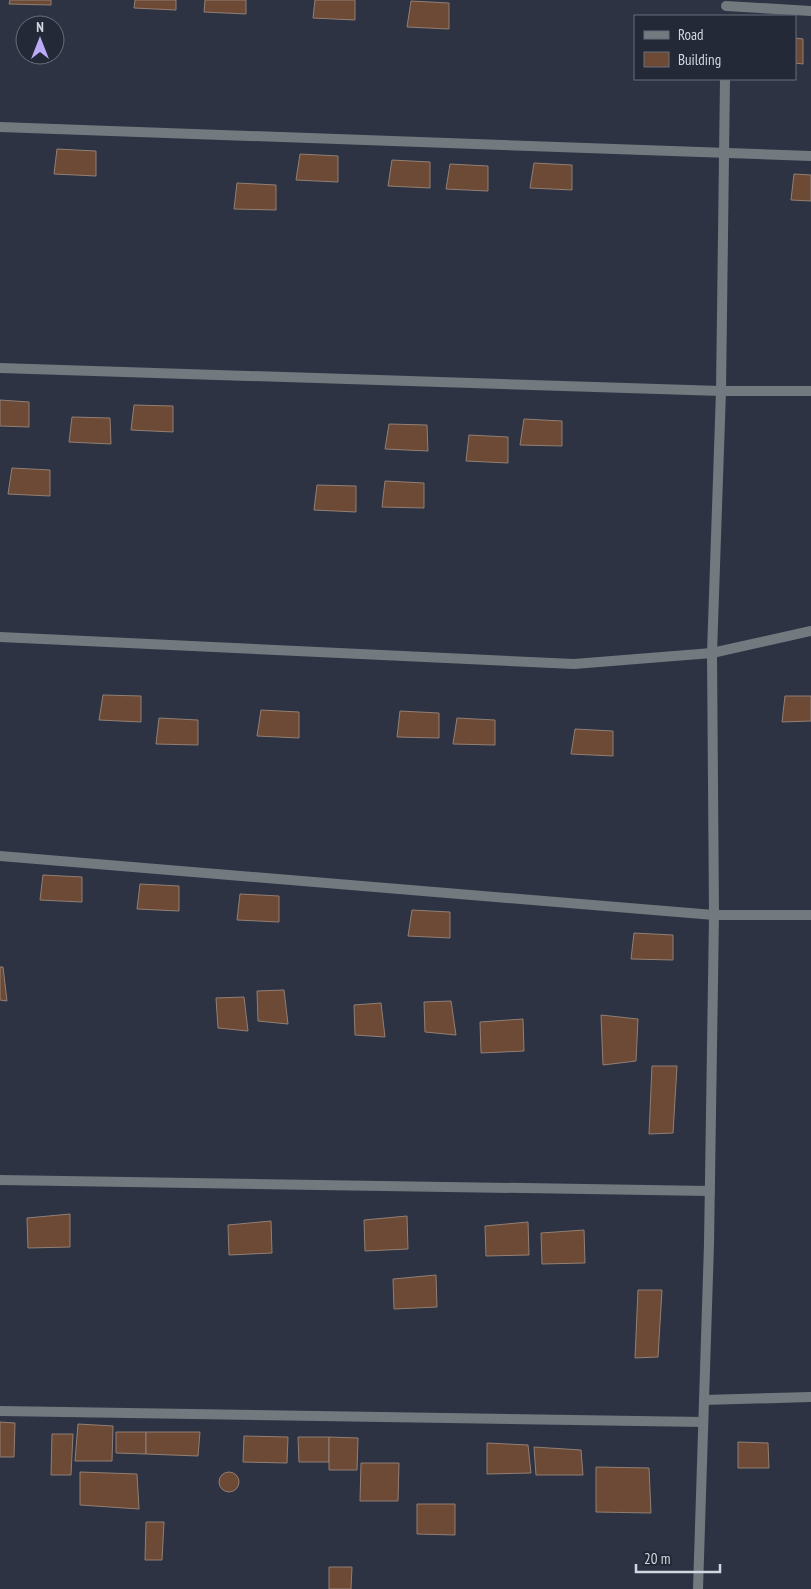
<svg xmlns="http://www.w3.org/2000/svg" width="811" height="1589" viewBox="0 0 811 1589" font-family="'PT Sans Narrow',sans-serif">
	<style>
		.building { fill: #6c4a36; stroke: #927f74 }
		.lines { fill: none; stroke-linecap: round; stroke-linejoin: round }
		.minor { stroke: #72797f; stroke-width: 10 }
	</style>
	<rect width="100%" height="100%" fill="#2d3342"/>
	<g class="building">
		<path d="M10,0H51V5L9,4Z"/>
		<path d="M135,0H176V10L134,8Z"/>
		<path d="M205,0H246V14L204,12Z"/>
		<path d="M315,0H355V20L313,18Z"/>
		<path d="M411,1L449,3V29L407,27Z"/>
		<path d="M795,38L803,39V64L795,63Z"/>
		<path d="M57,149L96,151V176L54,174Z"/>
		<path d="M300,154L338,156V182L296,180Z"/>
		<path d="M392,160L430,162V188L388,186Z"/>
		<path d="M534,163L572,165V190L530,188Z"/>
		<path d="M450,164L488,166V191L446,189Z"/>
		<path d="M794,174L811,175V201L791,200Z"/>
		<path d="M237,183L276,185V210L234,209Z"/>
		<path d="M0,400L29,402V427L0,426Z"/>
		<path d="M134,405L173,406V432L131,430Z"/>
		<path d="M72,417L110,418L111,444L69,442Z"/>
		<path d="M524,419L562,421V446L520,445Z"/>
		<path d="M389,424L427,425L428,451L385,449Z"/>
		<path d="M469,435L508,437V463L466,461Z"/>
		<path d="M12,468L50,470V496L8,494Z"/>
		<path d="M385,481L424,483V508L382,507Z"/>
		<path d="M317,485L356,486V512L314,510Z"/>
		<path d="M103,695L141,696V722L99,720Z"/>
		<path d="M785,696H811V721L782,722Z"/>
		<path d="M261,710L299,712V738L257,736Z"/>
		<path d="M400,711L439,713V738L397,737Z"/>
		<path d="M159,718L198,720V745L156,744Z"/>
		<path d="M457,718L495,720V745L453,744Z"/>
		<path d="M575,729L613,731V756L571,754Z"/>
		<path d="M43,875L82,877V902L40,900Z"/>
		<path d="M140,884L179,886V911L137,909Z"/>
		<path d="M240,894L279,896V922L237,920Z"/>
		<path d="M412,910L450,912V938L408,936Z"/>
		<path d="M634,933L673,935V960L631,959Z"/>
		<path d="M0,967H3L7,1001L0,1000Z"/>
		<path d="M284,990L288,1024L258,1021L257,991Z"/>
		<path d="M244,997L248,1031L218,1028L216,998Z"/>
		<path d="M451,1001L456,1035L425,1032L424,1002Z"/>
		<path d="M381,1003L385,1037L355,1035L354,1005Z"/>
		<path d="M601,1015L638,1019L636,1061L603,1065Z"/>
		<path d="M523,1019L524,1051L481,1053L480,1022Z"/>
		<path d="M652,1066H677L673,1133L649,1134Z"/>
		<path d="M70,1214V1247L28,1248L27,1218Z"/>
		<path d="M407,1216L408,1249L365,1251L364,1220Z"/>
		<path d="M271,1221L272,1253L229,1255L228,1225Z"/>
		<path d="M528,1222L529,1255L486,1256L485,1226Z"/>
		<path d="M584,1230L585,1263L542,1264L541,1233Z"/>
		<path d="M436,1275L437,1307L394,1309L393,1279Z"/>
		<path d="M638,1290H662L658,1357L635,1358Z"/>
		<path d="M0,1422L15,1423L14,1457H0Z"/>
		<path d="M78,1424L113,1426L112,1461H75Z"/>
		<path d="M116,1432H146V1454L116,1453Z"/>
		<path d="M146,1432H200L198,1456L146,1454Z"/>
		<path d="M52,1434H73L71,1475H51Z"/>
		<path d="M244,1436L288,1437L287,1463L243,1462Z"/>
		<path d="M298,1437H329V1462H299Z"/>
		<path d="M329,1437L358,1438L357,1470H329Z"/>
		<path d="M738,1442L768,1443L769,1468H738Z"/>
		<path d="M487,1443L528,1445L531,1473L487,1474Z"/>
		<path d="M534,1447L581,1450L583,1475H536Z"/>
		<path d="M361,1463H399L398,1501H360Z"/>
		<path d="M596,1467L649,1468L651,1513L596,1512Z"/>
		<circle cx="229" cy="1482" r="10"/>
		<path d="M80,1472L137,1474L139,1509L80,1505Z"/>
		<path d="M417,1504H455V1535L417,1534Z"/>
		<path d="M146,1522H164L162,1560H145Z"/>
		<path d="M329,1567H352L351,1589H329Z"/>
	</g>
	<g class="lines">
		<g class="minor">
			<path d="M726,6L811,11"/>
			<path d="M0,127L811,156"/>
			<path d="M0,368L721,391H811"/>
			<path d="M0,637L574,664L712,653L811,631"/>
			<path d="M0,856L714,915H811"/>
			<path d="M0,1180L710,1191"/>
			<path d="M704,1400L811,1397"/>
			<path d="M0,1411L703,1422"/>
			<path d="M698,1589L709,1244L714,915L712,653L721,391L725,79"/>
		</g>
	</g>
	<rect x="634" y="15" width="162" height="65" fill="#232937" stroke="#696f7b"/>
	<rect x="644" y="31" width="25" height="8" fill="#72797f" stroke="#696f7b"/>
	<text x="678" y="40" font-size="15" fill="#d3d7e1">Road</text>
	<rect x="644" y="52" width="25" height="15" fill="#6c4a36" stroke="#696f7b"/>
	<text x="678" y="65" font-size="15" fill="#d3d7e1">Building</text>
	<g transform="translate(40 40)"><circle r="24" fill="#232937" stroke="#696f7b"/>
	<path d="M0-4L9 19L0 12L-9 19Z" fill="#bbaaf6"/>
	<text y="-8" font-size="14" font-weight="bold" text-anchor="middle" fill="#d3d7e1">N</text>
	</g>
	<path d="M636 1564v8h84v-8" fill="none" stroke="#d3d7e1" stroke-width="2.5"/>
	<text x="644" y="1564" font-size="15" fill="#d3d7e1" stroke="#232937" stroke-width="4" paint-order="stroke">20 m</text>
</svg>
